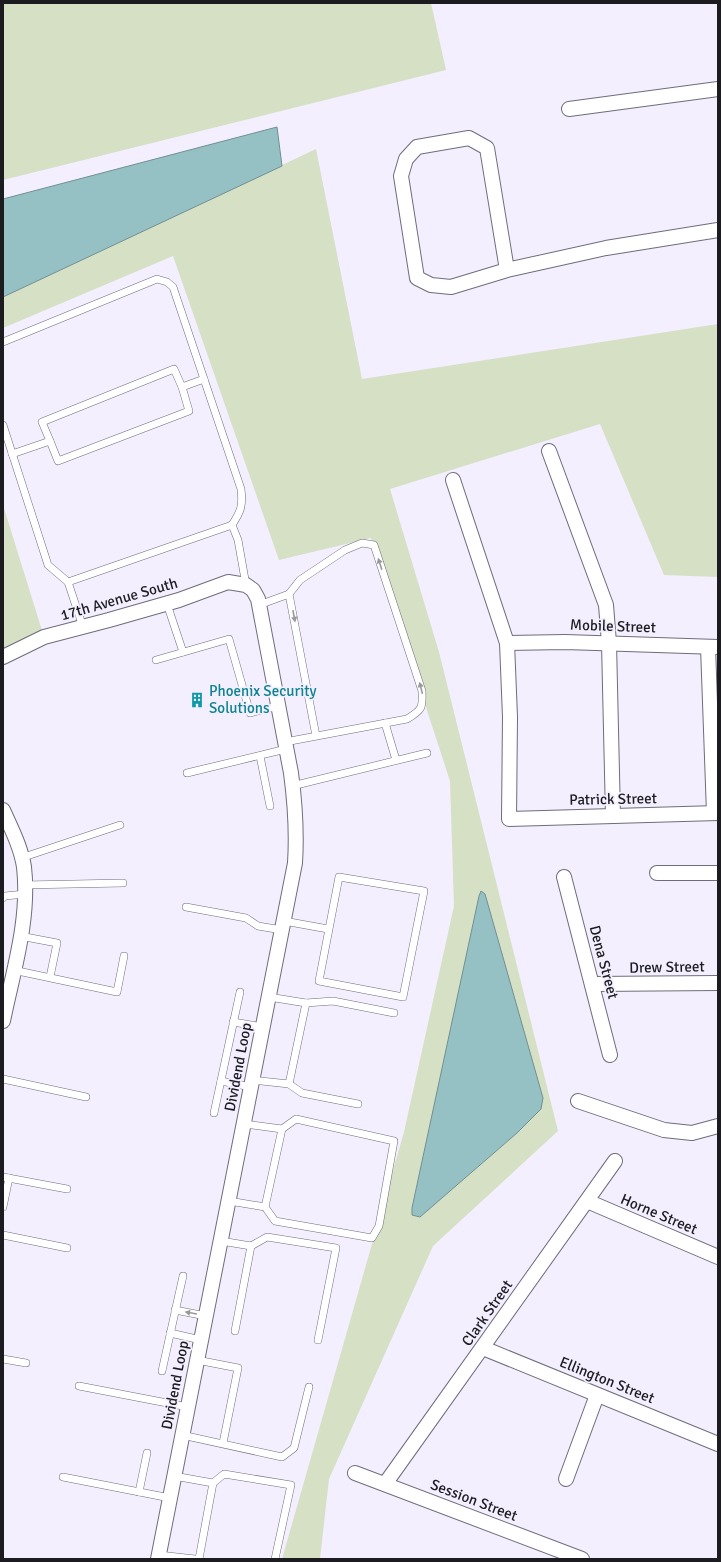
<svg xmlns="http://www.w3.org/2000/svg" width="721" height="1562" viewBox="0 0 721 1562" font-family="Signika,sans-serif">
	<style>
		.green { fill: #d5e0c5 }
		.water { fill: #95c1c4; stroke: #718f93 }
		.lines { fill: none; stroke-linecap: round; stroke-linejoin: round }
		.service-casing { stroke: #706c7a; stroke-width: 8 }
		.minor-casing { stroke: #706c7a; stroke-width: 16 }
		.service { stroke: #fff; stroke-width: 7 }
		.minor { stroke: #fff; stroke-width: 14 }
		.oneway { fill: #99989b }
		.labels { text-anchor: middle; stroke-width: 3.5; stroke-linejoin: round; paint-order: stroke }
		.street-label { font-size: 15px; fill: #1c1b20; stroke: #f3effe }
		.culture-label { font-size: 15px; fill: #0d838f; stroke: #f3effe; text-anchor: start }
	</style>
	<rect width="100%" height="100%" fill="#f3effe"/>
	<g class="green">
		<path d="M3,3H431L446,70L3,180Z"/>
		<path d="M316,149L362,379L718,324V577L664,575L600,424L390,489L439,652L558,1131L433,1246L329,1479L320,1559H282L404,1132L454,906L450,781L371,538L279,560L173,256L3,328V297Z"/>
		<path d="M3,505L44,637L3,657Z"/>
	</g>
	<g class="water">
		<path d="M277,127L282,166L3,297V199Z"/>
		<path d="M481,891L485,894L543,1098L541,1109L517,1133L420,1217L412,1215V1208L479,896Z"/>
	</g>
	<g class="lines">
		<defs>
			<g id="service">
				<path d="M3,342L157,279L167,282L173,287L241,489C243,506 241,511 232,525L238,540L246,585"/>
				<path d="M3,425L48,565L68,582L83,627"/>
				<path d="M50,441L58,461L189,411L182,387"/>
				<path d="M12,454L50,441L42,422L174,369L182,387L204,379"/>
				<path d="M68,582L232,525"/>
				<path d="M167,604L183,652"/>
				<path d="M259,605L289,594"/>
				<path d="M156,660L229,639L250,713L278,706"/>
				<path d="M385,723L396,760"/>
				<path d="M285,742L407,719C422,710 423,708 422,691L374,545L362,543L345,550L300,580L289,594L316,736"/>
				<path d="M260,756L270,806"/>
				<path d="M187,773L286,749"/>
				<path d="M292,786L427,753"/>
				<path d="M21,858L120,825"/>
				<path d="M339,877L424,891L403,997L319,981Z"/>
				<path d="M24,885L123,883"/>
				<path d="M3,898L5,896L25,894"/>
				<path d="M186,907L246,918L258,926L282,930"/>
				<path d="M284,921L328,929"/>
				<path d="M20,936L57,943L50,977"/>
				<path d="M13,970L117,992L124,956"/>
				<path d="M269,997L306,1003L333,1001L394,1013"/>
				<path d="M233,1022L263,1027"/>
				<path d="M3,1079L86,1097"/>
				<path d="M252,1080L289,1084L302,1093L358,1104"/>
				<path d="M221,1081L251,1087"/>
				<path d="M289,1084L306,1003"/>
				<path d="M214,1113L240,992"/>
				<path d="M3,1177L67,1189"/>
				<path d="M229,1201L265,1207L275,1221L372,1238L379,1226L394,1141L296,1119L282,1129L244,1124"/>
				<path d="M3,1207L9,1178"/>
				<path d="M265,1207L282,1129"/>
				<path d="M3,1235L67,1248"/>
				<path d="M221,1241L251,1246L267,1237L336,1248L318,1340"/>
				<path d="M175,1310L206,1316"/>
				<path d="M235,1331L251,1246"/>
				<path d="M170,1333L201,1340"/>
				<path d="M3,1359L26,1363"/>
				<path d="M197,1360L238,1368L223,1443"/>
				<path d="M162,1371L183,1276"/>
				<path d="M79,1386L188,1407"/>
				<path d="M182,1435L282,1457L294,1448L309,1387"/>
				<path d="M174,1476L213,1483L224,1474L291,1485L275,1559"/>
				<path d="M63,1477L170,1498"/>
				<path d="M139,1492L147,1453"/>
				<path d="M159,1555L195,1559"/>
				<path d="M199,1559L213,1483"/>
			</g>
			<g id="minor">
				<path d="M569,109L718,89"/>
				<path d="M507,270L487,148L469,138L417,147L406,159L401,176L417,278L431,285L451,287L507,270L606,248L718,230"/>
				<path d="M549,451L606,605L609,643L613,816"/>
				<path d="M453,480L507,643L510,717L509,819L718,813"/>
				<path d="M507,643L565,642L718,647"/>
				<path d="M708,647L714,813"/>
				<path d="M3,657L44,637L109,620L179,600L228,582L246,585L253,590L258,599L291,773C295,803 297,832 295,863L158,1559"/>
				<path d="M3,810C11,828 21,847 24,867C30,919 13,972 3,1021"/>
				<path d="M657,873H718"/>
				<path d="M564,877L610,1055"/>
				<path d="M592,984L718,983"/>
				<path d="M578,1101L664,1130L692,1133L718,1126"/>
				<path d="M587,1201L718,1257"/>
				<path d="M483,1348L718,1444"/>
				<path d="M355,1473L582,1559"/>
				<path d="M566,1479L597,1395"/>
				<path d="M385,1484L615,1161"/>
			</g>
		</defs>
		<use href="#service" class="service-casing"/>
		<use href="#minor" class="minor-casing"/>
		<use href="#service" class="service"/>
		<use href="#minor" class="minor"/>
	</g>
	<defs><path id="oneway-solid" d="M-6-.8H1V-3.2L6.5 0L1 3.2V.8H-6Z"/></defs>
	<g class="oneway">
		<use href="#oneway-solid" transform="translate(380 564) rotate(-108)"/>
		<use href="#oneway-solid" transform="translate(294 616) rotate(79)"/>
		<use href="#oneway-solid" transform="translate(421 688) rotate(-104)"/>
		<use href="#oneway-solid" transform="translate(191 1313) rotate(-170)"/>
	</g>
	<defs>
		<symbol id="building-bare" viewBox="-9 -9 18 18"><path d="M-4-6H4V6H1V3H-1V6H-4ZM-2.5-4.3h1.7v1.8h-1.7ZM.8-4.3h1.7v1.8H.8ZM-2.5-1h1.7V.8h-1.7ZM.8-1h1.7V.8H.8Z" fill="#0f9aa8" stroke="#f3effe" stroke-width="2.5" paint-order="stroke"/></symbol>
	</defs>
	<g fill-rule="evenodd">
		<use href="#building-bare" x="186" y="689" width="22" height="22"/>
	</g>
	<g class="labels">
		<g class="street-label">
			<text transform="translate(119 599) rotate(-16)" y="5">17th Avenue South</text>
			<text transform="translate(613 626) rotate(2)" y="5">Mobile Street</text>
			<text transform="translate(613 799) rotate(-1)" y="5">Patrick Street</text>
			<text transform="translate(604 962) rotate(75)" y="5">Dena Street</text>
			<text transform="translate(667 967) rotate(-1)" y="5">Drew Street</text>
			<text transform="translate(238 1067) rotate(-79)" y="5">Dividend Loop</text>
			<text transform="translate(659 1214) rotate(23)" y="5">Horne Street</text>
			<text transform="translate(487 1313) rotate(-55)" y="5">Clark Street</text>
			<text transform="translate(607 1380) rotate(22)" y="5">Ellington Street</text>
			<text transform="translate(175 1385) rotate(-79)" y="5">Dividend Loop</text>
			<text transform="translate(474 1500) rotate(21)" y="5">Session Street</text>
		</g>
		<g class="culture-label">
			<text x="209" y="696">Phoenix Security<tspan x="209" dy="17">Solutions</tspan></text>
		</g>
	</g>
	<rect width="721" height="1562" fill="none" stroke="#1c1b20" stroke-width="8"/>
</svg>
